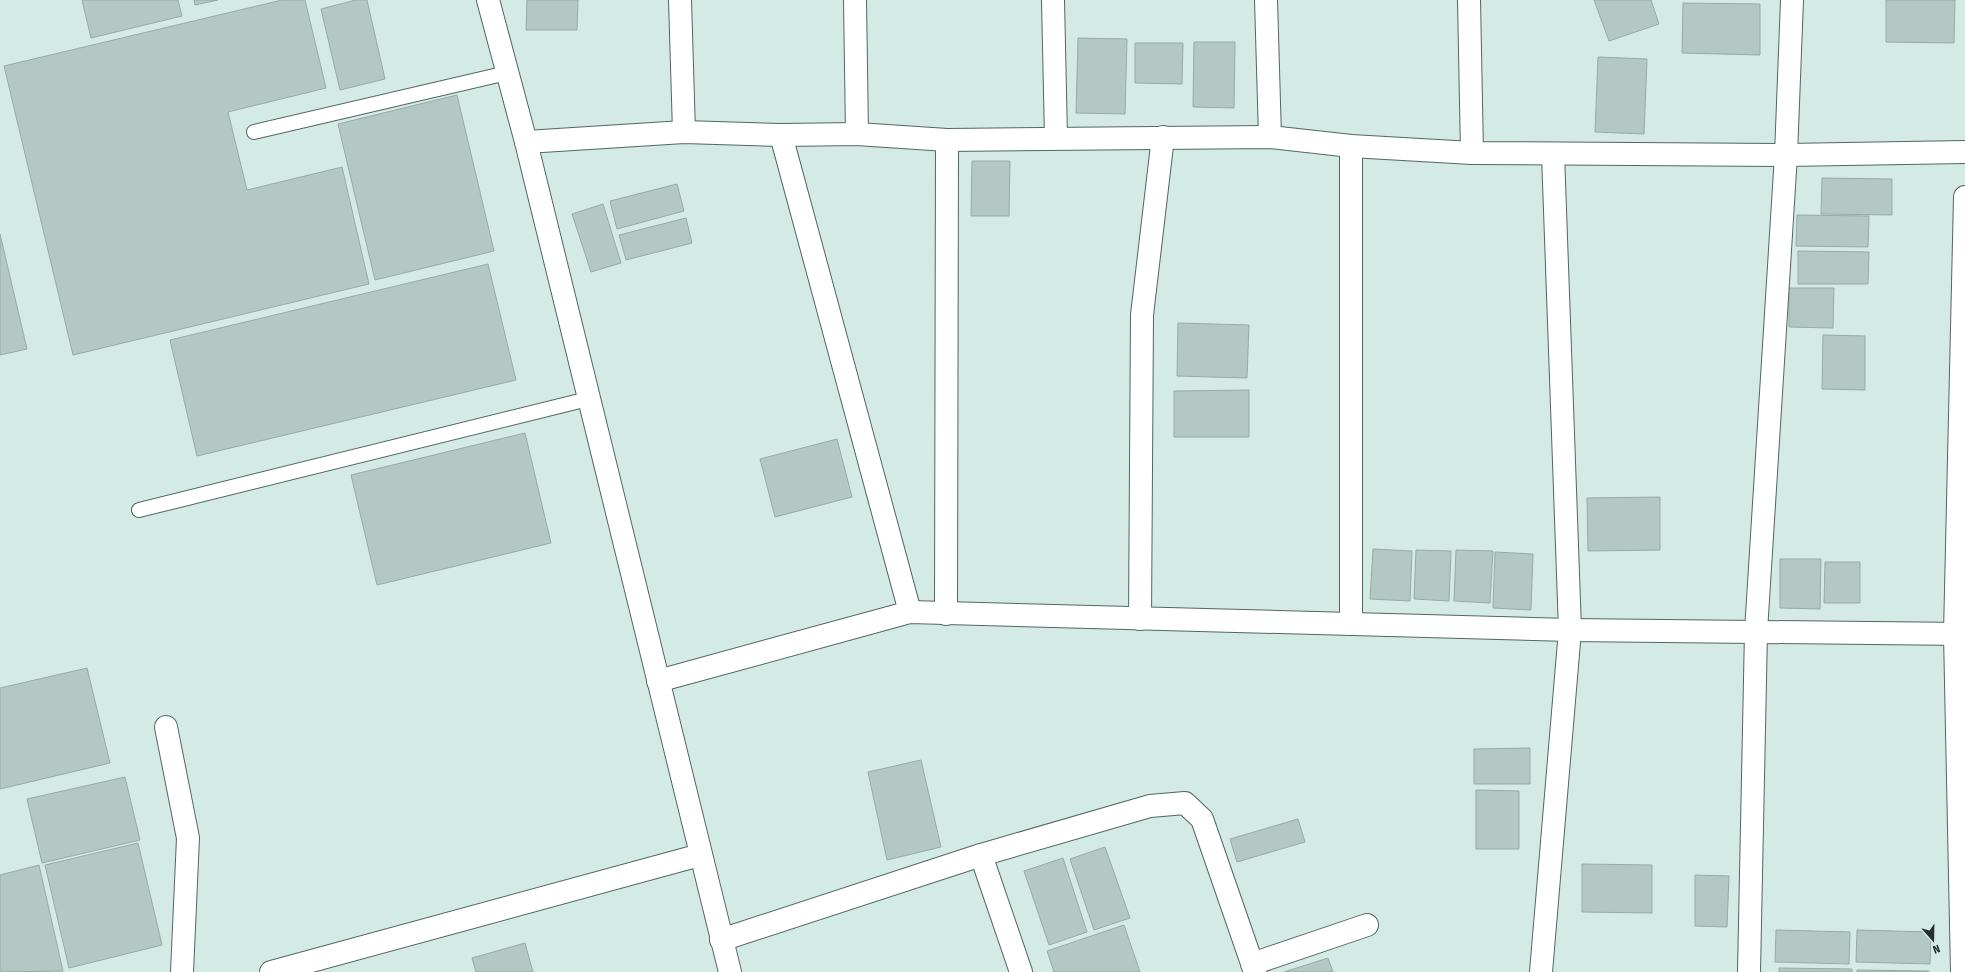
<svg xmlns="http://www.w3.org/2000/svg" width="1965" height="972" viewBox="0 0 1965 972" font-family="'Fira Sans Condensed',sans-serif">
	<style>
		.building { fill: #b3c8c3; stroke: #96aba5 }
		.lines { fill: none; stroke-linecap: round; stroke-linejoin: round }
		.service-casing { stroke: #536662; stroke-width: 16 }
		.minor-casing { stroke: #536662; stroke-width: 24 }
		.service { stroke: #fff; stroke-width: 14 }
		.minor { stroke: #fff; stroke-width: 22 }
	</style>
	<rect width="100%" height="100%" fill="#d4eae4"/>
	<g class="building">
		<path d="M82,0H178L182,16L91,38Z"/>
		<path d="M194,0H218L195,5Z"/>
		<path d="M282,0H305L326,88L228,112L247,190L342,167L369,284L73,355L4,66Z"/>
		<path d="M356,0H367L385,79L340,90L321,9Z"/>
		<path d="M527,0H578L577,30H526Z"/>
		<path d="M1594,0H1651L1659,24L1609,41Z"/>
		<path d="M1886,0H1955L1954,43L1886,42Z"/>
		<path d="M1683,3L1760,4V55L1682,53Z"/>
		<path d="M1078,38L1127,39L1125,114L1076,113Z"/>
		<path d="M1194,42H1235L1234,108L1193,107Z"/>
		<path d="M1135,43H1183L1182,84L1135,83Z"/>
		<path d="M1598,57L1647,59L1644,134L1595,132Z"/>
		<path d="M457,95L494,251L375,280L338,124Z"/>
		<path d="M972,161H1010L1009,216H971Z"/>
		<path d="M1822,178L1892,179V215L1821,214Z"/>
		<path d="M677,184L684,211L617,229L610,201Z"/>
		<path d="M603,204L621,263L591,272L572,214Z"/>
		<path d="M1797,215L1869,216L1868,247L1796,246Z"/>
		<path d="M686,218L692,243L626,260L619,235Z"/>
		<path d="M0,234L27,349L0,355Z"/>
		<path d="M1798,251L1869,252L1868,284H1798Z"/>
		<path d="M488,264L516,380L197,456L170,340Z"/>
		<path d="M1789,288H1834L1833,328L1789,327Z"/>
		<path d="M1178,323L1249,325L1247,378L1177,376Z"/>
		<path d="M1823,335L1865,336V390L1822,389Z"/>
		<path d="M1249,390V437H1174V391Z"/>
		<path d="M525,433L551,543L377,585L351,475Z"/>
		<path d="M837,439L852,497L775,517L760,459Z"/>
		<path d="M1660,497V550L1588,551L1587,498Z"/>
		<path d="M1373,549L1412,551L1410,601L1370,599Z"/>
		<path d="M1416,550L1451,551L1449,601L1414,599Z"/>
		<path d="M1456,550L1493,551L1490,603L1454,601Z"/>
		<path d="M1495,552L1533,554L1531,610L1493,608Z"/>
		<path d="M1780,559H1821L1820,609L1780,608Z"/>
		<path d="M1825,562H1860V603H1824Z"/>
		<path d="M87,668L110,763L0,789V688Z"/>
		<path d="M1530,748V784H1474V749Z"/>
		<path d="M921,760L941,847L887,860L868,772Z"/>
		<path d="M125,777L140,840L42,863L27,799Z"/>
		<path d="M1476,790L1519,791V849H1476Z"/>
		<path d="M1298,819L1305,842L1237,862L1230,839Z"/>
		<path d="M138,843L162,945L69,968L45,865Z"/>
		<path d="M1105,847L1130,918L1094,930L1070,859Z"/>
		<path d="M1063,858L1087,932L1049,945L1024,871Z"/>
		<path d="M1582,864L1652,865V913L1582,912Z"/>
		<path d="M39,865L63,971L0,972V875Z"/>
		<path d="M1695,875L1729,876L1727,927L1695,926Z"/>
		<path d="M1124,925L1140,972H1054L1047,951Z"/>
		<path d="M1776,930L1850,932L1849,964L1775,962Z"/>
		<path d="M1857,930L1931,932L1930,964L1856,962Z"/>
		<path d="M525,943L533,972H476L472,958Z"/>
		<path d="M1328,958L1333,972H1284Z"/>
		<path d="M1779,968L1852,969V972H1779Z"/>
		<path d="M1857,970L1929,971V972H1857Z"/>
	</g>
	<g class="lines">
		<defs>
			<g id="service">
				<path d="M254,132L507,73"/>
				<path d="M139,510L588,399"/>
			</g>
			<g id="minor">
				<path d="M488,0L526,142L730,972"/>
				<path d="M680,0L684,132"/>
				<path d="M855,0L857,134"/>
				<path d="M1053,0L1056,138"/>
				<path d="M1266,0L1270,137"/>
				<path d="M1469,0L1472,153"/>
				<path d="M781,135L910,612"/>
				<path d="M526,142L684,132L781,135L857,134L947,140L1270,137L1351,146L1472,153L1786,155L1965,152"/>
				<path d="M1351,146V624"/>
				<path d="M946,614L947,140"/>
				<path d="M1140,619L1142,315L1163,137"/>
				<path d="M658,681L910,612L1570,630L1965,634"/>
				<path d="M166,727L188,838L182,972"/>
				<path d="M981,855L1021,972"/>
				<path d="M721,940L981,855L1150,806L1185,803L1202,819L1255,972"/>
				<path d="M1252,964L1367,925"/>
				<path d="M271,972L700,855"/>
				<path d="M1541,972L1570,630L1553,154"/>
				<path d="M1749,972L1756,631L1786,155L1792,0"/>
				<path d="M1962,972L1955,634L1965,197"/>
			</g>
		</defs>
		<use href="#service" class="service-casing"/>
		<use href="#minor" class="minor-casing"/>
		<use href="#service" class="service"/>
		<use href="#minor" class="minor"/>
	</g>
	<g transform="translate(1933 940) rotate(160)" stroke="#d4eae4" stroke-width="3" paint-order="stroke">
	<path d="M0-3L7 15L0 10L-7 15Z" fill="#272f2d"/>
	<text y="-6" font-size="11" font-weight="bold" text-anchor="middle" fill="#272f2d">N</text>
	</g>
</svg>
